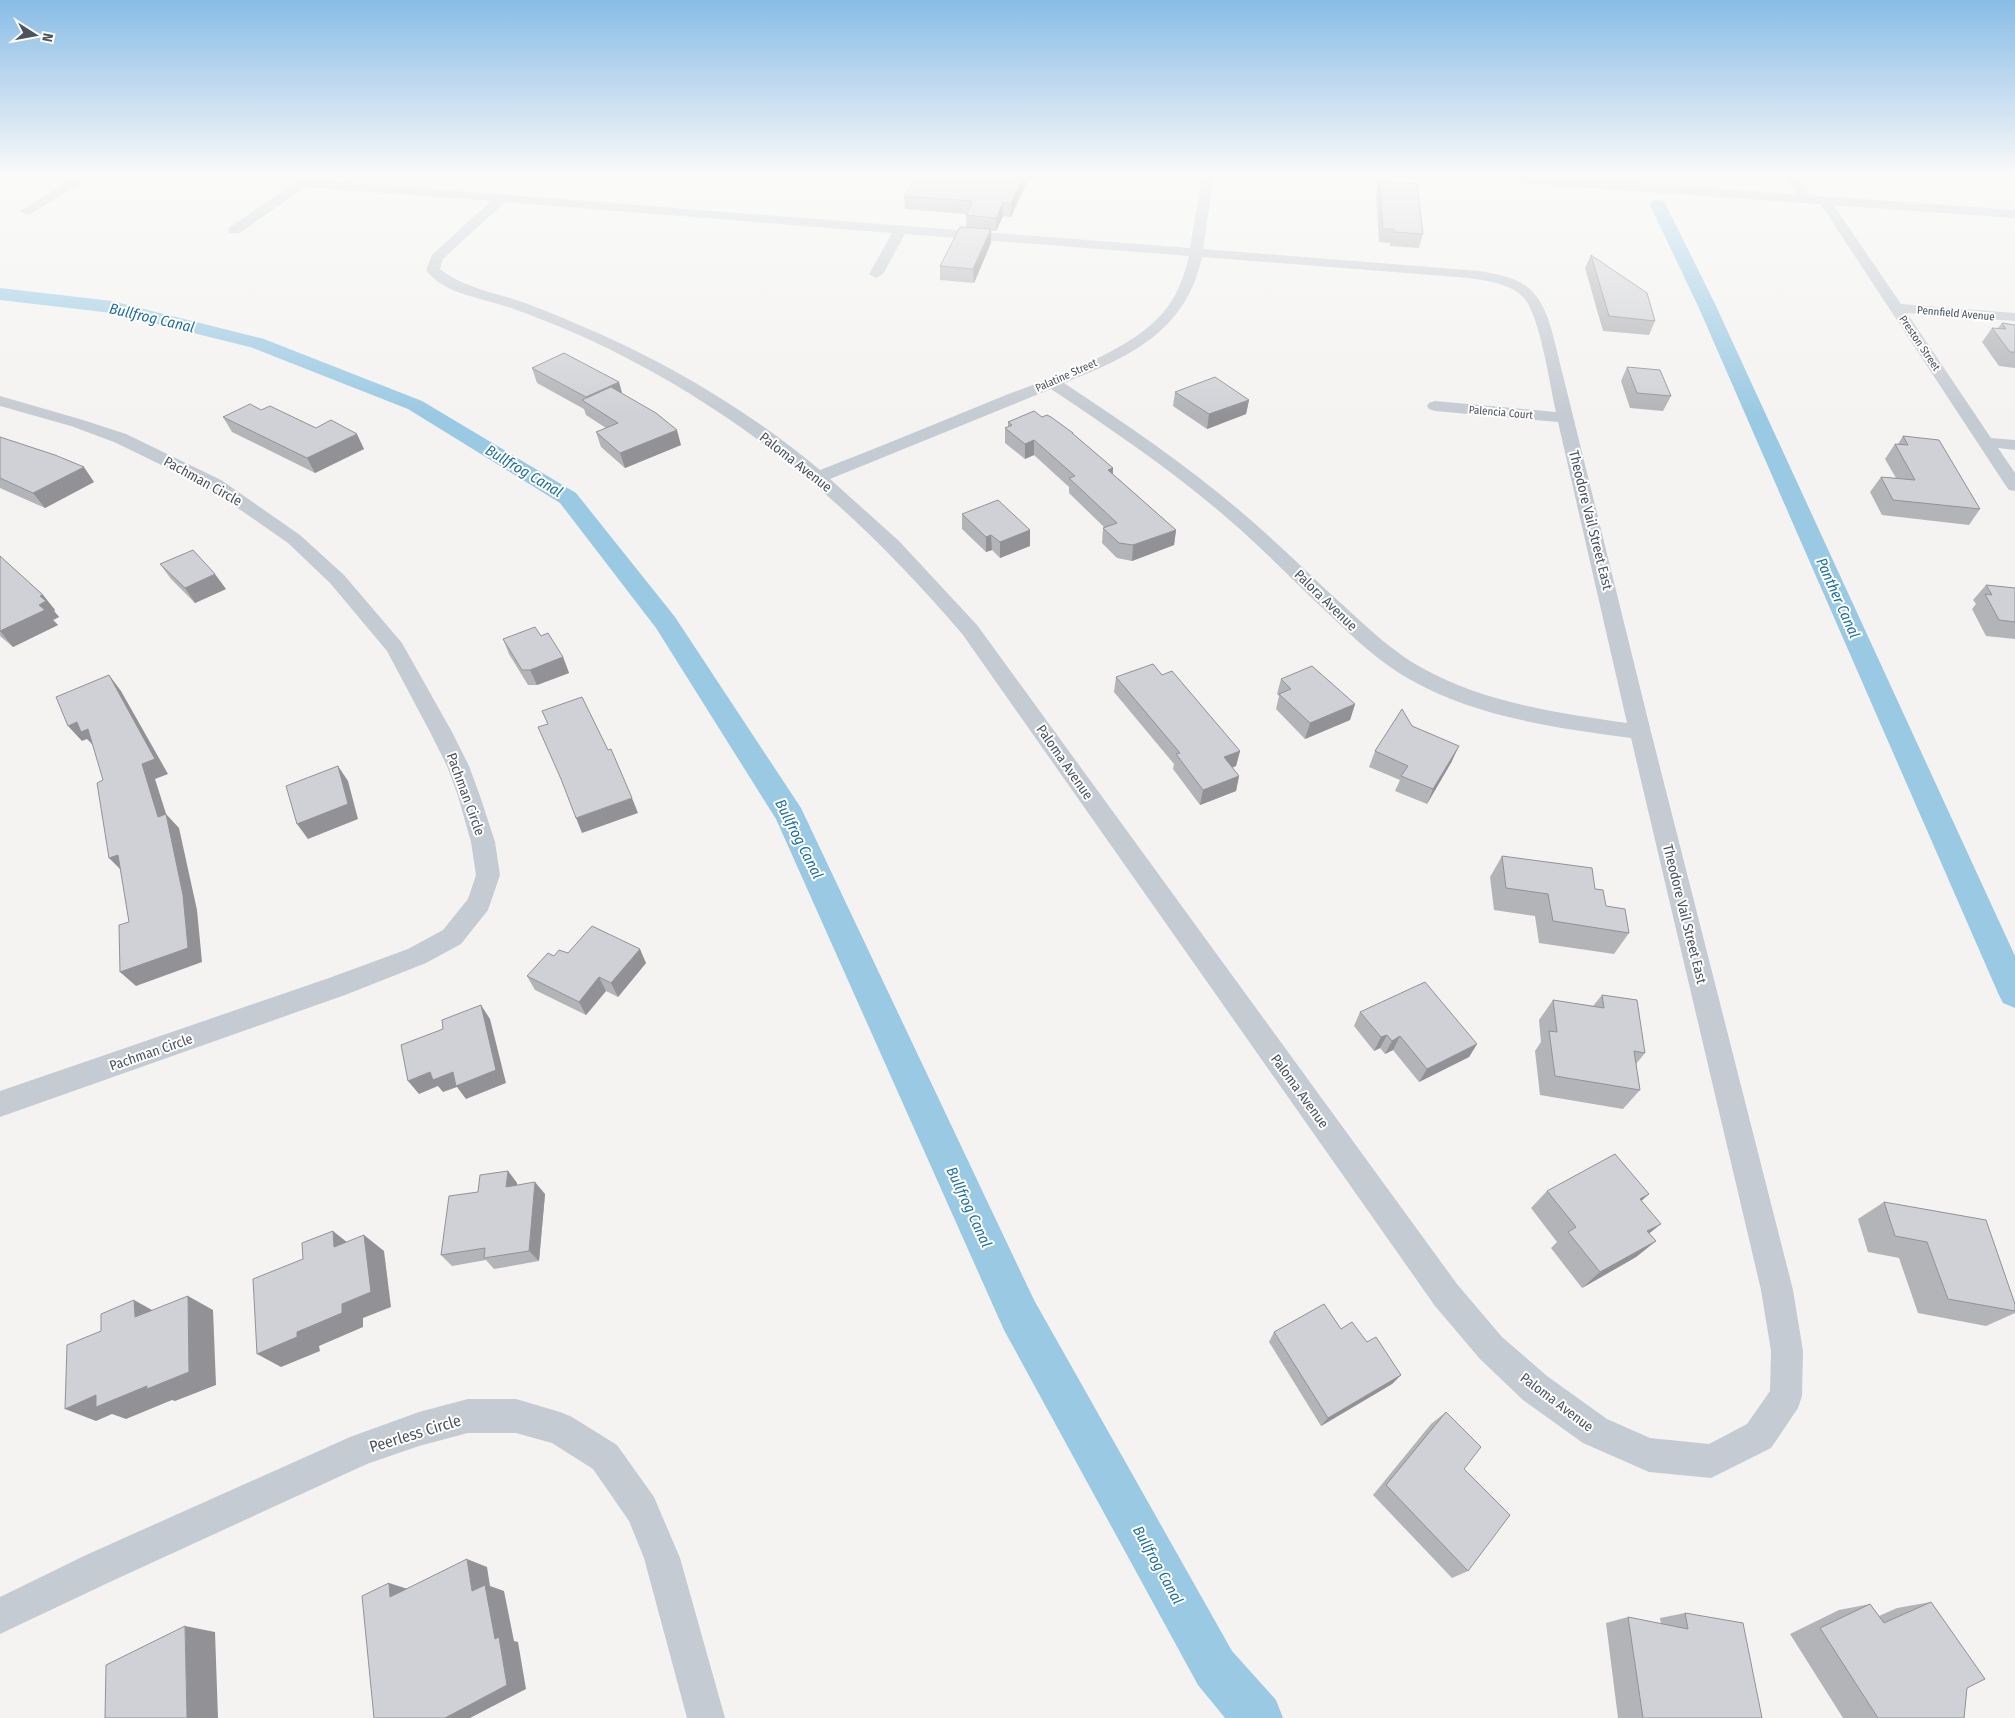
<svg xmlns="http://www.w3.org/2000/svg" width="2015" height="1718" viewBox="0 0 2015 1718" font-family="'Fira Sans Condensed',sans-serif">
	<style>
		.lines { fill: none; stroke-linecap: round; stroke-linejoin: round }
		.canal { fill: #9ac9e3; fill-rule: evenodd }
		.street { fill: #c5cbd2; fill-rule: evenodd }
		.secondary { fill: #c8cdd8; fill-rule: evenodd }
		.wall { fill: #b3b4b8 }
		.shaded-wall { fill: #929296 }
		.building { fill: #d0d1d6; stroke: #929296 }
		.labels { text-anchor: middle; stroke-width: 4; stroke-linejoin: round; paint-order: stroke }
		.far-street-label { font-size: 11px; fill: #4c535e; stroke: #fff }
		.street-label { font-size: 14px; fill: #4c535e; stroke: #fff }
		.water-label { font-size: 15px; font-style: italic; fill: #1e719f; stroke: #fff }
		.near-street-label { font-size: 16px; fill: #4c535e; stroke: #fff }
	</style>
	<rect width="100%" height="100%" fill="#f4f3f2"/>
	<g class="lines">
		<g class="canal">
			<path d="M1658,200L1664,201L1666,205L1716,306L2015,956V1008L2003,1003L1998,993L1698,306L1650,205L1652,201Z"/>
			<path d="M0,288L112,301L264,339L422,401L576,493L675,617L801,808L1034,1300L1232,1651L1276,1700L1283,1718H1225L1198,1685L1004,1330L776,819L656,628L560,503L408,409L250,347L112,313L0,300Z"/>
		</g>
		<g class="street">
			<path d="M80,175H95L30,214L26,215L20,211Z"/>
			<path d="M306,175H320L315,180L1190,248L1202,175H1214L1203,249L1479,271C1524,278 1539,287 1552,331L1651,732L1793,1290L1803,1351L1802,1396L1798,1408L1771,1448L1711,1478L1649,1472L1583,1443L1523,1400L1480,1359L1435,1306L963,635C860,514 752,420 609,349C577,333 544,320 511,308C489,300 463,297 443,285C437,282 433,277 428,273L426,270L432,255L491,201L305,187L240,233H230L228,230L230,227ZM505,202L892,233L869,274L876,278L883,274L905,234L1189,256C1183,280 1175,302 1157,319C1121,355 1053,377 1006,395C944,420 882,446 820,470C748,410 664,360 577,324C556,315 535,306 513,299C487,291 462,286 440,269L443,259ZM1202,257L1469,278C1488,281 1509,283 1523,297C1540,314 1550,387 1556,412L1435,401L1429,403L1427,406L1429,409L1435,411L1558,422L1627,723C1558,713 1486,703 1424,669C1394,653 1369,629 1344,606C1313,578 1284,549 1253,522C1194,470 1129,426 1064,383C1129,357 1186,332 1202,257ZM1051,389C1117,433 1183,478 1242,531C1272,558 1300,587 1330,615C1354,638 1379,662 1409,679C1475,717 1556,728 1631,738L1761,1290L1771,1351L1770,1391L1747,1424L1709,1444L1650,1438L1607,1419L1547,1376L1502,1337L1457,1284L977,625L899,541L830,479Z"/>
			<path d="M1784,175H1796L1811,198L1809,201H1801Z"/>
			<path d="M2006,175H2015V182L2011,181Z"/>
			<path d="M1824,196L1828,197L1901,304L2015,313V321L1907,313L1991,438L2015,440V450L1998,448L2015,473V491L2009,490L2006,486L1818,200Z"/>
			<path d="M0,396L83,420L126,434L221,480L300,535L344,575L402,643L452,732L469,766L480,796L495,842L500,875L488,910L461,944L426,963L345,995L0,1117V1091L329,978L408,949L443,930L468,899L476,875L471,842L458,796L447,766L430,732L387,651L330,583L288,543L209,488L114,442L71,426L0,406Z"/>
			<path d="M468,1399H516L560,1412L572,1417L617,1445L654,1497L680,1558L725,1718H687L644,1558L629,1521L593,1469L552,1443L516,1433H468L419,1446L367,1464L112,1581L0,1634V1597L86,1555L350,1437L419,1412Z"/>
		</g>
		<path class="secondary" d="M1458,175H1528L2015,210V218L1465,179Z"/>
	</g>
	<g class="wall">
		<path d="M1030,175L1011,217L1003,216L996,231H991V243L974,283L940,280V266L966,227V214L905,209L904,196Z"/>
		<path d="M1379,181L1423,234L1419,248L1390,246V243L1379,242L1376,194Z"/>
		<path d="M1591,255L1655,321L1649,335L1603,331L1585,268Z"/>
		<path d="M2002,323L2015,325V368L1999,366L1982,342L1992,328H1998Z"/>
		<path d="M1627,367L1671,396L1663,411L1630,408L1621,381Z"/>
		<path d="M532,368L619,382L622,393L681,445L625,468L601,447L596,432L606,428L586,415L584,409L537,383Z"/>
		<path d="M1175,392L1249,400L1246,414L1207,429L1173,406Z"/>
		<path d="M223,417L316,428L364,449L315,473L232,432Z"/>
		<path d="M1042,417L1073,434L1113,468V474L1176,530L1174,545L1132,561L1117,558L1102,543L1103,528H1105L1069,493V487L1034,455L1025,459L1005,443V428L1008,427V422Z"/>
		<path d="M1903,436L1980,509L1969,525L1882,515L1870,492L1881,477L1896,478L1885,459L1895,444H1898Z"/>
		<path d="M0,437L94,482L45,508L0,488Z"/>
		<path d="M962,514L1030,530V546L1000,558L992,550L986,552L962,529Z"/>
		<path d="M0,556L43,595L55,610L54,611L59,617L53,620L58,625L13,647L0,636Z"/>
		<path d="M160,564L226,589L195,603L171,579Z"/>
		<path d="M1986,585L2015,588V639L1986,636L1972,609L1976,604L1973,600Z"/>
		<path d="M541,636L563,657L569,673L537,685H528L509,654L503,639Z"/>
		<path d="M1162,675L1240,751L1236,766L1232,768L1239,776L1236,791L1200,805L1173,769L1174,764L1114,692L1116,677Z"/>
		<path d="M1281,679L1355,704L1350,720L1305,739L1276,709L1279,696L1277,694Z"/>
		<path d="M1412,726L1452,761L1427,804L1395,791L1400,780L1369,767L1375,751Z"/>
		<path d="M1502,856L1595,889L1606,906L1629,933L1614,954L1539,943L1535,916L1494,910L1490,877Z"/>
		<path d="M568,953L646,963L618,997L606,991L586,1015L535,990L527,976L554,956Z"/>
		<path d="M1602,995L1645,1053L1636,1064L1640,1090L1623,1109L1540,1095L1535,1051L1541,1042L1539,1020L1553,1000L1593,1006Z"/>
		<path d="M1360,1012L1477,1044L1469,1057L1419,1082L1393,1050L1385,1054L1380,1048L1374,1051L1354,1026Z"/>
		<path d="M508,1171L517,1183V1185L545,1194L539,1261L494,1269L486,1260L452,1266L441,1255L478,1192Z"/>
		<path d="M1547,1191L1649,1194L1641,1201L1649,1233L1656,1241L1636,1257L1582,1288L1551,1248L1557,1242L1531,1208Z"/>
		<path d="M1884,1202L2015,1304V1313L1986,1326L1918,1313L1899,1258L1868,1252L1858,1219Z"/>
		<path d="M1341,1329L1367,1342L1401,1375L1392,1384L1321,1426L1269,1342L1274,1332Z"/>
		<path d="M1446,1412L1464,1469L1468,1571L1452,1578L1373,1495L1431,1424Z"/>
		<path d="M1931,1602L1967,1688L1964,1718H1843L1790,1634L1839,1610L1870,1604L1879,1616L1897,1608Z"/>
		<path d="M1685,1613L1762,1718H1618L1606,1623L1628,1617L1661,1624L1660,1618Z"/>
	</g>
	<g class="shaded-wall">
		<path d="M1024,175H1030L1011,217V203Z"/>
		<path d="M1003,203V216L996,231V218Z"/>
		<path d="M991,229V243L974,283L973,269Z"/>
		<path d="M619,382L623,397L588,404L586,397Z"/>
		<path d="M1249,400L1246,414L1207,429L1209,414Z"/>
		<path d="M677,430L681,445L625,468L620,453Z"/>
		<path d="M357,434L364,449L315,473L307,458Z"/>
		<path d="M1034,440V455L1025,459V444Z"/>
		<path d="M84,467L94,482L45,508L33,493Z"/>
		<path d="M1113,468L1112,483L1108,470Z"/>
		<path d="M1030,530V546L1000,558V542Z"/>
		<path d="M1176,530L1174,545L1132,561L1133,545Z"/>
		<path d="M991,535L992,550L986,552V537Z"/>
		<path d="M215,574L226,589L195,603L185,588Z"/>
		<path d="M43,595L55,610L54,611L59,617L53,620L58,625L13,647L0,631L39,605L40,596Z"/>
		<path d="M563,657L569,673L537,685L530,670Z"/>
		<path d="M109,675L121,691L168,774L155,779L168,820L166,814L179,828L197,910L202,962L136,986L120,972L158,817Z"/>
		<path d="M1355,704L1350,720L1305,739L1310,723Z"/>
		<path d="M77,722L88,729L95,747L87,739L82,741L68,726Z"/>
		<path d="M1459,746L1452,761L1427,804L1433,789Z"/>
		<path d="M1240,751L1236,766L1221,772L1224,757Z"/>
		<path d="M338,766L348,781L358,819L308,839L297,824Z"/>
		<path d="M1239,776L1236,791L1200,805L1203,790Z"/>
		<path d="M632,798L638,813L582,833L576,818Z"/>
		<path d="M118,855L124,873L109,858Z"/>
		<path d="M640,949L646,963L618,997L611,983Z"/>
		<path d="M599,977L606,991L586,1015L579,1002Z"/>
		<path d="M481,1005L490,1019L506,1083L466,1099L457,1087L443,1092L438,1086L419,1094L408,1081L430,1072Z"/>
		<path d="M1387,1035L1380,1048L1374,1051L1381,1037Z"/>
		<path d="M1400,1036L1393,1050L1385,1054L1392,1041Z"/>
		<path d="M1477,1044L1469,1057L1419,1082L1427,1069Z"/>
		<path d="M508,1171L517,1183L516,1199L506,1187Z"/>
		<path d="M535,1182L545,1194L539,1261L529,1251Z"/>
		<path d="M1649,1194L1630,1211L1640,1199Z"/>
		<path d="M1661,1224L1641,1240L1647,1231Z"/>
		<path d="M333,1231L353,1247H334Z"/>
		<path d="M364,1235L384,1251L391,1307L363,1318V1327L319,1346L320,1351L281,1367L257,1354L297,1332L342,1304Z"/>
		<path d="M1656,1241L1636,1257L1582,1288L1600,1272Z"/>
		<path d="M188,1296L213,1310L216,1385L175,1401L172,1400L126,1419L112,1414L96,1421L65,1409L96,1395Z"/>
		<path d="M134,1300L161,1315L135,1317Z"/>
		<path d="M1401,1375L1392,1384L1321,1426L1328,1418Z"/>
		<path d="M467,1559L487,1567L490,1586L504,1591L514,1641L518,1642L526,1689L470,1718H445L472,1591Z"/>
		<path d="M389,1583L411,1590L390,1597Z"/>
		<path d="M185,1626L215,1632L218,1718H187Z"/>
	</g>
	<g class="building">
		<path d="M918,175H1024L1011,203H1003L996,218L966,215L972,203L971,201L904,196Z"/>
		<path d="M1379,181L1417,184L1423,234L1394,232V229H1383Z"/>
		<path d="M960,227L991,229L973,269L940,266Z"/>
		<path d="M1591,255L1647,293L1655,321L1609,316Z"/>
		<path d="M2002,323L2015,325V352H2010L1992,328L2006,329Z"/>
		<path d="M564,353L619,382L586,397L532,368Z"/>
		<path d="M1627,367L1660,370L1671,396L1637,393Z"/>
		<path d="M1215,377L1249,400L1209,414L1175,392Z"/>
		<path d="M611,387L656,413L677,430L620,453L596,432L618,423L582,400Z"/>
		<path d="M250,404L261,410L270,406L316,428L331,420L357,434L307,458L223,417Z"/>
		<path d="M1034,411L1042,417L1047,415L1051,417L1073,433H1072L1113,468L1108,470L1176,530L1133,545L1119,543L1103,528L1117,523L1069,478L1075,476L1034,440L1025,444L1005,428L1012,425L1008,422Z"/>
		<path d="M1903,436L1939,440L1980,509L1893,500L1881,477L1915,480L1895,444L1908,445Z"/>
		<path d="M0,437L55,455L84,467L33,493L0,478Z"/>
		<path d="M998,500L1030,530L1000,542L991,535L986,537L962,514Z"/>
		<path d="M193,550L215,574L185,588L160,564Z"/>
		<path d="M0,556L43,595L40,596L46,601L39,605L45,610L0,631Z"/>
		<path d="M1986,585L2015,588V622L1999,620L1985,594L1992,595Z"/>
		<path d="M535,627L541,636L548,633L563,657L530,670H522L503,639Z"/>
		<path d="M1153,664L1162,675L1172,671L1240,751L1224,757L1239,776L1203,790L1176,754L1180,753L1116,677Z"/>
		<path d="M1312,666L1355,704L1310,723L1279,694L1291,689L1281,679Z"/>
		<path d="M109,675L155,759L142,764L158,817L166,814L183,895L188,948L120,972L119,925L129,922L118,855L109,858L97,783L103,780L88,729L81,732L77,722L68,726L56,697Z"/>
		<path d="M582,697L608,750L611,749L632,798L576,818L561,779L538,727L548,724L542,711Z"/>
		<path d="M1402,709L1412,726L1459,746L1433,789L1401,776L1408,766L1375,751Z"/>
		<path d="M338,766L348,804L297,824L286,786Z"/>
		<path d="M1502,856L1592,868L1595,889L1603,890L1606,906L1625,909L1629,933L1553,921L1548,894L1506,888Z"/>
		<path d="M592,926L640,949L611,983L599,977L579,1002L527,976L548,953L554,956L559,950L568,953Z"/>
		<path d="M1425,982L1477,1044L1427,1069L1400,1036L1392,1041L1387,1035L1381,1037L1360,1012Z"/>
		<path d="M1602,995L1637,1000L1645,1053L1634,1051L1640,1090L1555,1076L1549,1031L1557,1032L1553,1000L1604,1008Z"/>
		<path d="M481,1005L496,1070L456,1086L453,1072L433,1080L430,1072L408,1081L401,1045L443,1029L442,1020Z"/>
		<path d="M1615,1154L1649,1194L1640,1199L1661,1224L1647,1231L1656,1241L1600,1272L1568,1232L1576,1227L1547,1191Z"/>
		<path d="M508,1171L506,1187L535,1182L529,1251L484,1258L485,1248L441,1255L449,1196L478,1192L480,1175Z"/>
		<path d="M1884,1202L1986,1220L2015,1304V1311L1948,1299L1927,1242L1895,1236Z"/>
		<path d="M333,1231L334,1247L364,1235L371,1292L342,1304V1313L297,1332V1337L257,1354L253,1279L303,1259L302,1243Z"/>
		<path d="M188,1296L189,1372L147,1389V1386L96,1407V1395L65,1409L67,1345L101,1331V1314L134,1300L135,1317Z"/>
		<path d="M1324,1304L1341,1329L1352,1322L1367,1342L1376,1337L1401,1375L1328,1418L1274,1332Z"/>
		<path d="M1446,1412L1481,1447L1464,1469L1510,1515L1468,1571L1386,1485Z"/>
		<path d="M467,1559L472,1591L485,1585L495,1639L499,1637L507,1685L445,1718H374L362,1596L389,1583L390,1597Z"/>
		<path d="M1931,1602L1985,1679L1967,1688L1964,1718H1878L1820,1628L1870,1604L1884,1623Z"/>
		<path d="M1685,1613L1743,1623L1762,1718H1643L1628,1617L1688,1629Z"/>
		<path d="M185,1626L187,1718H105L106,1665Z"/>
	</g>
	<linearGradient id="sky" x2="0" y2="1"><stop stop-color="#89bce6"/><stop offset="0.42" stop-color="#fafaf9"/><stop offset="1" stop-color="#fafaf9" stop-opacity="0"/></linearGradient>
	<rect width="2015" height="416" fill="url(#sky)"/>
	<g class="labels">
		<g class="far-street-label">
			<text transform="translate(1956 313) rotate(5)" y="4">Pennfield Avenue</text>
			<text transform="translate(1920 343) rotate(56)" y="4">Preston Street</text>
			<text transform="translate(1066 375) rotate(-24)" y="4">Palatine Street</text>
			<text transform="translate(1501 412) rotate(5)" y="4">Palencia Court</text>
		</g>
		<g class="street-label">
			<text transform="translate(796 462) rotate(38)" y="5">Paloma Avenue</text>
			<text transform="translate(203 481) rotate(29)" y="5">Pachman Circle</text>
			<text transform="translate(1591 520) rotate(76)" y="5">Theodore Vail Street East</text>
			<text transform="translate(1326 600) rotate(44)" y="5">Palora Avenue</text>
			<text transform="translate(1065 762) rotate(55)" y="5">Paloma Avenue</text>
			<text transform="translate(466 794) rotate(70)" y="5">Pachman Circle</text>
			<text transform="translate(1685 914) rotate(76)" y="5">Theodore Vail Street East</text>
			<text transform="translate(151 1052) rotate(-19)" y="5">Pachman Circle</text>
			<text transform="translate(1300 1091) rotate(54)" y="5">Paloma Avenue</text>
			<text transform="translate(1557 1402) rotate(37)" y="5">Paloma Avenue</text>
		</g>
		<g class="water-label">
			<text transform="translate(152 318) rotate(13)" y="5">Bullfrog Canal</text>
			<text transform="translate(524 471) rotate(31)" y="5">Bullfrog Canal</text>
			<text transform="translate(1838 598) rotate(66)" y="5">Panther Canal</text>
			<text transform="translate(799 839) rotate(63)" y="5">Bullfrog Canal</text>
			<text transform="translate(969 1207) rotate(65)" y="5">Bullfrog Canal</text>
			<text transform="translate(1158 1565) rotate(61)" y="5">Bullfrog Canal</text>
		</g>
		<g class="near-street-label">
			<text transform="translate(415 1433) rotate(-17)" y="6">Peerless Circle</text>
		</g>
	</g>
	<g transform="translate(35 35) rotate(101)" stroke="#ffffff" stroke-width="4" paint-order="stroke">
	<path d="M0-4L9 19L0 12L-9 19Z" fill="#4c535e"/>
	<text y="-8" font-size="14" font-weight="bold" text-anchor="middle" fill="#4c535e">N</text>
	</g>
</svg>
